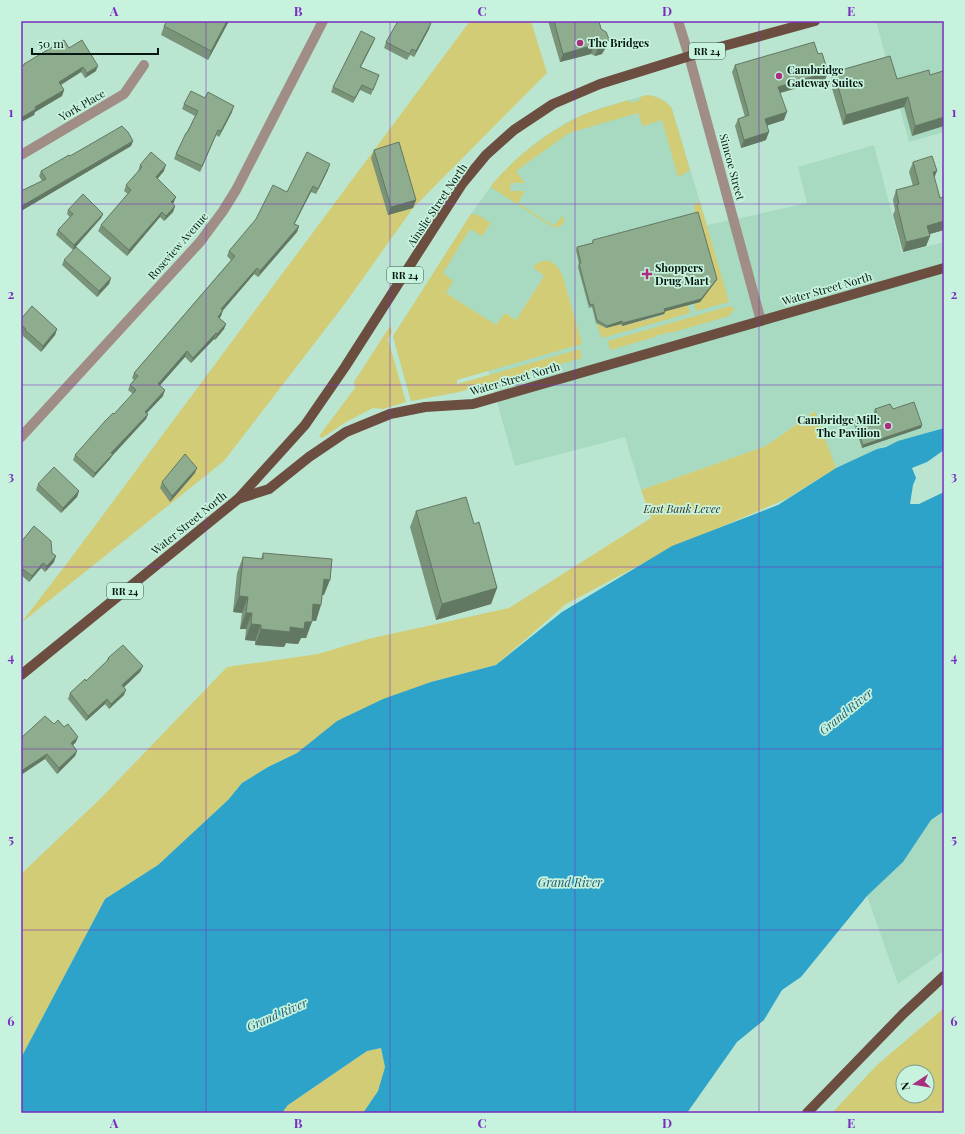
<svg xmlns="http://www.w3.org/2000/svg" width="965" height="1134" viewBox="0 0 965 1134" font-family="'Playfair Display',serif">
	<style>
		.built { fill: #a7dac1 }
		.green { fill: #d2cc77; fill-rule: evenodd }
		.water { fill: #2da3c9 }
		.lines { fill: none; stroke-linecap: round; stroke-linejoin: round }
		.minor { stroke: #9f8d86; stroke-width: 10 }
		.major { stroke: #6c4e41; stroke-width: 10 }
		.wall { fill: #7a947a }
		.shaded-wall { fill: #637863 }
		.building { fill: #8eac8e; stroke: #637863 }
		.grid { fill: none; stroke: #7b2cbf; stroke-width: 1; stroke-opacity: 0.55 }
		.poi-dot { fill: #aa2e80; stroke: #c7f3de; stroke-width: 1.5 }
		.labels { text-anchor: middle; stroke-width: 3.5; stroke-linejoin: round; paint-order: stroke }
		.shield { fill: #c7f3de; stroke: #40584e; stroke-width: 1 }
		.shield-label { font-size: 10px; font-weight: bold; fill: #061610 }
		.poi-label { font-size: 11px; font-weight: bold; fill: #061610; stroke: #c7f3de; text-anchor: start }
		.street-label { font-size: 11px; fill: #061610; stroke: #c7f3de }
		.park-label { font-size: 11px; font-style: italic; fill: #2d2b17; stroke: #c7f3de }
		.water-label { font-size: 12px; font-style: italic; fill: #1b576c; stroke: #c7f3de }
		.neatline { fill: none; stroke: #7b2cbf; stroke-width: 1.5 }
		.grid-label { font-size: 13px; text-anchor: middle; font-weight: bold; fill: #7b2cbf }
	</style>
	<rect width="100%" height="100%" fill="#bae6d1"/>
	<g class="built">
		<path d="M876,21H944V132L909,142Z"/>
		<path d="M647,95L654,96L667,102L672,109L707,225L750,216L807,203L798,167L874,145L902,253L944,242V427L877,449L836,468L814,411L766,446L641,490L625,437L515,466L488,370L456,380L459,392L411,401L393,337L471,214L491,186L515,160L539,140L569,121L600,108Z"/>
		<path d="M944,811V951L898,984L867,896L903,862L931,820Z"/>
	</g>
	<g class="green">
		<path d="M470,21H531L547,73L413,208L344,305L224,461L21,623L71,558Z"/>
		<path d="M647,95C657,96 667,101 672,109L690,170L678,177L662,120L643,126L642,125L638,113L569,133L516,171L525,183H511L510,191H525L518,203L554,226L563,215L564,222C561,228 556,228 551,226L492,188L491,186C512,160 540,138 569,122C588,111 609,106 629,100L631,103L640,100V97Z"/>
		<path d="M700,202L729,302L696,311L694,304L700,302L694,205Z"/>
		<path d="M471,214L478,215L491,223L482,236L470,229L443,273L453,281L446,293L496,325L505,313L516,320L544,276L533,267C546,254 557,262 563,277L582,344L457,380V384L580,349L582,358L459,392L411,401L393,336Z"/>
		<path d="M688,305L690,313L602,338L596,323L606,328L621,324L622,326L664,315L663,312Z"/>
		<path d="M730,306L731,308L735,307C733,312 731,315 726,317L670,333L667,332L665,334L657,335L655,337L610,350L608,341Z"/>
		<path d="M390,326L392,332L388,339L406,402L383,409L373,408L346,422L322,438L319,436L355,388L354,382Z"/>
		<path d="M815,411L836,468L786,499L674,547L566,604L496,665L431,682L338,721L297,753L268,767L242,783L228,800L158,865L105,899L21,1058V874L100,799L227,667L318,654L368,639L509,608L651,518L641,490L766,446Z"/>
		<path d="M944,1008V1113H832L877,1065ZM903,1072H927V1096H903Z"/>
		<path d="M381,1048L385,1067L378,1091L363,1113H282L288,1105L367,1051Z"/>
	</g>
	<path class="water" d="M944,428V450L927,462L912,468L916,478L913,485L910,504H919L944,492V811L931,820L903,862L867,896L801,977L782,990L764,1020L737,1042L687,1113H363L378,1091L385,1067L381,1048L367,1051L288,1105L282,1113H21V1058L105,899L158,865L228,800L242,783L268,767L297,753L337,721L383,699L431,682L496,665L562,612L672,546L778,505L836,468L877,449L886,447L898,441Z"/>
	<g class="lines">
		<g class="minor">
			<path d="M678,21L689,56L761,321"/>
			<path d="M21,155L124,94L144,65"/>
			<path d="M21,437L200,242L223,211L236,190L323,21"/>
		</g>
		<g class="major">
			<path d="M238,499L305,425L345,367L462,184L486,155L514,130L553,104L600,84L709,50L815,21"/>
			<path d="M21,675L238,499L269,489L309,457L346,432L390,414L425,407L473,404L944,268"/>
			<path d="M807,1113L903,1014L944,976"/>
		</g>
	</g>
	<g class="wall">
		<path d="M229,21L208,60L161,35L164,26Z"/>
		<path d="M548,21H599L606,47L602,54L595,56L591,54L560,62Z"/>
		<path d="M431,23L429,29L414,57L410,55L407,60L384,48L386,42Z"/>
		<path d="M375,38L373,43L361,67L379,75L371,95L360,90L353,103L331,92L333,87Z"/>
		<path d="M69,48L96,71L85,78L81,72L61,85L64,90L62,96L35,112L34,115L21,122V67L23,66L24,64Z"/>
		<path d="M818,54L828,72L825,80L780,93L784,120L767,125L766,140L741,148L735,126L738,119L745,117L732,72L735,65Z"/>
		<path d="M834,72L897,79L944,73L912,136L904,107L843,125L830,82Z"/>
		<path d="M184,104L232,112L219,137L216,135L200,172L174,159L176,154L195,116L182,109Z"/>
		<path d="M133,141L131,146L21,211V191L42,181L39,176L41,171L70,156Z"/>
		<path d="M374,150L416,200L413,208L388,215L371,158Z"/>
		<path d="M913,162L934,178L940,198L944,197V230L929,234L930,236L926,246L903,252L893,215L895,210L893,200L896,190L913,186L909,172Z"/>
		<path d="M140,165L164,171L157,179L174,202L173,204L175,206L173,212L164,221L160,217L127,256L98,231L101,225L128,194L124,191L126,185L139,171H138Z"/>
		<path d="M328,170L316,194L311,192L294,224L299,226L297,232L258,277L254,274L223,310L221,316L219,318L226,324L224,329L215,340L214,339L191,363L185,357L159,386L163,396L147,413L148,414L146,419L112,456L110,459L93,478L73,460L75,455L133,394L128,390L130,385L134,380L132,378L134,373L231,260L227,256L229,251L287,192Z"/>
		<path d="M68,210L103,214L101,218L73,250L56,235L58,230L70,217L67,214Z"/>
		<path d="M593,240L717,279L716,281L700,302L665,311L664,314L622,326L621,324L606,328L596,323L592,307L589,308L578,267L579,264L576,250L577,247L592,243Z"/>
		<path d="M64,260L111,278L109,284L97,297L62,265Z"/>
		<path d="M21,319L57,329L55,335L41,352L23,336V334L21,332Z"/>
		<path d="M875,409H893L922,425L921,428L862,448L854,424L855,421L875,415L874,412Z"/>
		<path d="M195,473L170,502L160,488L162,482Z"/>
		<path d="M38,484L79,491L77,497L61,513L36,490Z"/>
		<path d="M416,511L474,524L497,588L491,604L436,620L410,527Z"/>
		<path d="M21,542L52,553L54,562L45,572L41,568L29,582L21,575Z"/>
		<path d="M263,553L324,595H322L316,621L312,620L306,638H301L298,644L286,643L284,647L255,645V641L245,640L246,629H240L242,613L233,612L237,573L243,557L261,559Z"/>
		<path d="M108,658L143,666L140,672L124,687V695L109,709L105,704L86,721L68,699L70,693L86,681L106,662Z"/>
		<path d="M54,724L76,742L73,745L77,751L75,756L57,774L45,759Z"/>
	</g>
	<g class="shaded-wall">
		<path d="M227,21H229L208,60L211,51Z"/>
		<path d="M431,23L429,29L414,57L416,51Z"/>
		<path d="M375,38L373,43L358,72L360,67Z"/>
		<path d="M609,39L606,47L602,54L595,56L598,47Z"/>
		<path d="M594,45L591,54L560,62L563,54Z"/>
		<path d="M98,66L96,71L85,78L87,73Z"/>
		<path d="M83,67L81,72L57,87L59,82Z"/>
		<path d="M828,72L825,80L776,94L778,87Z"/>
		<path d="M362,85L360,90L353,103L355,98Z"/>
		<path d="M64,90L62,96L35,112L34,115L21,122V118L35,107Z"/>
		<path d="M908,97L904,107L843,125L846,115Z"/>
		<path d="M234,106L232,112L219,137L221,131Z"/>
		<path d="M787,112L784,120L763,127L765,119Z"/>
		<path d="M944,117V126L912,136L915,126Z"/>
		<path d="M218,130L216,135L200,172L202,166Z"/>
		<path d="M769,132L766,140L741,148L744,140Z"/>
		<path d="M133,141L131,146L21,211L22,206Z"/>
		<path d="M330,164L328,170L316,194L318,189Z"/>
		<path d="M166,165L164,171L154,183L156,177Z"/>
		<path d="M937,171L933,181V172Z"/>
		<path d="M313,186L311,192L292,229L294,224Z"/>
		<path d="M176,197L174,202L169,208L171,202Z"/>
		<path d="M416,200L413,208L388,215L391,207Z"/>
		<path d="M175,206L173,212L164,221L166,216Z"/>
		<path d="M162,212L160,217L127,256L129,250Z"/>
		<path d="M103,214L101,218L73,250L74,245Z"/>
		<path d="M944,221V230L923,236L927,226Z"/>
		<path d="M299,226L297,232L258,277L260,271Z"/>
		<path d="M930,236L926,246L903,252L906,242Z"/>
		<path d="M257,268L254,274L219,315L221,309Z"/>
		<path d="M111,278L109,284L97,297L99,291Z"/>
		<path d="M717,279L716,281L700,302L663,312L664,309Z"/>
		<path d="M223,310L221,316L216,323L218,317Z"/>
		<path d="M665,312L664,314L622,326L623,323Z"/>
		<path d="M622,321L621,324L606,328L607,326Z"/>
		<path d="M226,324L224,329L215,340L217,334Z"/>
		<path d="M57,329L55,335L41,352L43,346Z"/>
		<path d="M216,333L214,339L191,363L193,358Z"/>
		<path d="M187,351L185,357L156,390L158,384Z"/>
		<path d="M165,390L163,396L143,417L145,412Z"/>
		<path d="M148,414L146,419L112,456L110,459L93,478L95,473L111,453Z"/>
		<path d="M922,425L921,428L862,448L863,445Z"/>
		<path d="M197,468L195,473L170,502L172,496Z"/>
		<path d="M79,491L77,497L61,513L63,508Z"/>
		<path d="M56,556L54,562L45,572L47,566Z"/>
		<path d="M43,563L41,568L29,582L32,576Z"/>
		<path d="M324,579L330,580L324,595H318Z"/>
		<path d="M497,588L491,604L436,620L442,604Z"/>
		<path d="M239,596L248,597L242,613L233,612Z"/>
		<path d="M313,604L321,605L316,621L308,620Z"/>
		<path d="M246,613H252L246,629H240Z"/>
		<path d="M305,622H312L306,638H301L298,644L286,643L284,647L255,645L261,629L290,627Z"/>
		<path d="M251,624L261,625L255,641L245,640Z"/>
		<path d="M143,666L140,672L120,691L122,685Z"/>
		<path d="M126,690L124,695L109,709L111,704Z"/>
		<path d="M107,699L105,704L86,721L88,716Z"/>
		<path d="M78,737L76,742L69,749L71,743Z"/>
		<path d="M77,751L75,756L57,774L59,768Z"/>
		<path d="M47,754L45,759L21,775V771Z"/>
	</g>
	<g class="building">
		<path d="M167,21H227L211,51L164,26Z"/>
		<path d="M398,21H427L431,23L416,51L412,49L409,54L386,42Z"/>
		<path d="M554,21H599L601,29L606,32L609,39L605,46L598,47L594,45L563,54Z"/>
		<path d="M361,31L375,38L360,67L379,75L373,90L362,85L355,98L333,87Z"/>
		<path d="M64,40L69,48L82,40L98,66L87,73L83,67L59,82L64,90L35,107L36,109L21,118V67L24,65V64Z"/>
		<path d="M814,42L818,54L822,53L828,72L778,87L787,112L765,119L769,132L744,140L738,119L749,115L735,65Z"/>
		<path d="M890,56L897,79L929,70L930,75L943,71L944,73V117L915,126L908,97L846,115L834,72Z"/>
		<path d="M191,91L205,98L208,92L234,106L221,131L218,130L202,166L176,154L186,133H187L198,111L184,104Z"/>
		<path d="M122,126L128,132L133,141L22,206L21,205V191L46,179L41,171L69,155L70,156Z"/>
		<path d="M399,142L416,200L391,207L374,150Z"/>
		<path d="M151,152L166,165L156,177L176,197L171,202L175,206L166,216L162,212L129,250L101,225L131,190L126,185L142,167L140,165Z"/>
		<path d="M307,152L330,164L318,189L313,186L294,224L299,226L260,271L257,268L221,309L223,310L218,317L226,324L217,334L216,333L193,358L187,351L158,384L165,390L145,412L148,414L111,453L113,454L95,473L75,455L105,421L113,413L114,414L136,390L130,385L138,376L134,373L235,256L229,251L256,219L273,185L287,192Z"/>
		<path d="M932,156L937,171L933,172L940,198L944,197V221L927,226L930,236L906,242L897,205L899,204L896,190L919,184L913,162Z"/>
		<path d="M83,194L103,214L74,245L58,230L73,214L68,210Z"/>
		<path d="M698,212L717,279L701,299L664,309L665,312L623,323L622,321L607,326L597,320L593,304L590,305L579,264L581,263L577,247L593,243V240Z"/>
		<path d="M76,247L111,278L99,291L64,260Z"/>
		<path d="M32,306L57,329L43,346L25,330L26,329L21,325V319Z"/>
		<path d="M914,402L922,425L863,445L855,421L877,414L875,409L890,404L893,409Z"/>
		<path d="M185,454L197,468L172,496L162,482Z"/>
		<path d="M54,467L79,491L63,508L38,484Z"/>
		<path d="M466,497L474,524L479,522L497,588L442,604L416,511Z"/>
		<path d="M34,526L51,541L52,553L56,556L47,566L43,563L32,576L21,568V542Z"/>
		<path d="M263,553L332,559L330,580L324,579L321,605L313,604L312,622H305L304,629L290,627V632L261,629V625L251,624L252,613H246L248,597L239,596L243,557L263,559Z"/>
		<path d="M123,645L143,666L122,685L126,690L111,704L107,699L88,716L70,693L85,679L86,681L109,659L108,658Z"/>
		<path d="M45,716L54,724L58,720L64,727L68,724L78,737L71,743L77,751L59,768L47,754L21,771V738Z"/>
	</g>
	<path class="grid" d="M206,21V1113M390,21V1113M575,21V1113M759,21V1113M21,204H944M21,385H944M21,567H944M21,749H944M21,930H944"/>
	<g class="poi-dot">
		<circle cx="580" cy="43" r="4"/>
		<circle cx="779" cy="76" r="4"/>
		<path d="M645 268h4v4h4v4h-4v4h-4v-4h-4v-4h4z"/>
		<circle cx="888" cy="426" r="4"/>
	</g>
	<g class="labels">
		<g class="shield">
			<rect x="689" y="43" width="36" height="16" rx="3"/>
			<rect x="387" y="267" width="36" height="16" rx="3"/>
			<rect x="107" y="583" width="36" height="16" rx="3"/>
		</g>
		<g class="shield-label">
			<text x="707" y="55">RR 24</text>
			<text x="405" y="279">RR 24</text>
			<text x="125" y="595">RR 24</text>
		</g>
		<g class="poi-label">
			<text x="588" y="47">The Bridges</text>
			<text x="787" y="74">Cambridge<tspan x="787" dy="13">Gateway Suites</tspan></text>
			<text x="655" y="272">Shoppers<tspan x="655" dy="13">Drug Mart</tspan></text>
			<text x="880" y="424" text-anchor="end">Cambridge Mill:<tspan x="880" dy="13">The Pavilion</tspan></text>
		</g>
		<g class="street-label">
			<text transform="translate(82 105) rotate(-30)" y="4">York Place</text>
			<text transform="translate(732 167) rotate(75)" y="4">Simcoe Street</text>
			<text transform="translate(437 205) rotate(-56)" y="4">Ainslie Street North</text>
			<text transform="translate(178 246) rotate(-49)" y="4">Roseview Avenue</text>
			<text transform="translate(827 289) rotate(-16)" y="4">Water Street North</text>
			<text transform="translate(515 379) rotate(-16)" y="4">Water Street North</text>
			<text transform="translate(189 523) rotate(-39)" y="4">Water Street North</text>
		</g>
		<g class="park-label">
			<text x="682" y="513">East Bank Levee</text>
		</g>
		<g class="water-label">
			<text transform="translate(846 712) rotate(-39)" y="4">Grand River</text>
			<text x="570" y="887">Grand River</text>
			<text transform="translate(277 1015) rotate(-23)" y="4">Grand River</text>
		</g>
	</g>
	<rect width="965" height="1134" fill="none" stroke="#c7f3de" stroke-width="44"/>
	<g transform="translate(915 1084) rotate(258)"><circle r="19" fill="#c7f3de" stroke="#7a9b8c"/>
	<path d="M0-3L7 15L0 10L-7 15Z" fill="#aa2e80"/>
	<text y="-6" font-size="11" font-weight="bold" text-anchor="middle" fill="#061610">N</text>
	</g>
	<path d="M32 48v6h126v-6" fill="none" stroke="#061610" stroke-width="2"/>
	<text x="38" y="48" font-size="12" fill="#061610" stroke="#c7f3de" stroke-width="3" paint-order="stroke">50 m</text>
	<rect x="22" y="22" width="921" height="1090" class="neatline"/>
	<g class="grid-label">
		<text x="114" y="16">A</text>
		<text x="298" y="16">B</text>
		<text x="482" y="16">C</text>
		<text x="667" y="16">D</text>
		<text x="851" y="16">E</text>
		<text x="11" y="117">1</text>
		<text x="954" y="117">1</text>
		<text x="11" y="299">2</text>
		<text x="954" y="299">2</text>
		<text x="11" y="481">3</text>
		<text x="954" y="481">3</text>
		<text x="11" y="662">4</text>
		<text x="954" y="662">4</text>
		<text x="11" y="844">5</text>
		<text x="954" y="844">5</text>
		<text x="11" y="1026">6</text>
		<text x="954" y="1026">6</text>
		<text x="114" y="1128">A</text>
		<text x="298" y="1128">B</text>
		<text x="482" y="1128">C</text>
		<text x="667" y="1128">D</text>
		<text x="851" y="1128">E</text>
	</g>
</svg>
